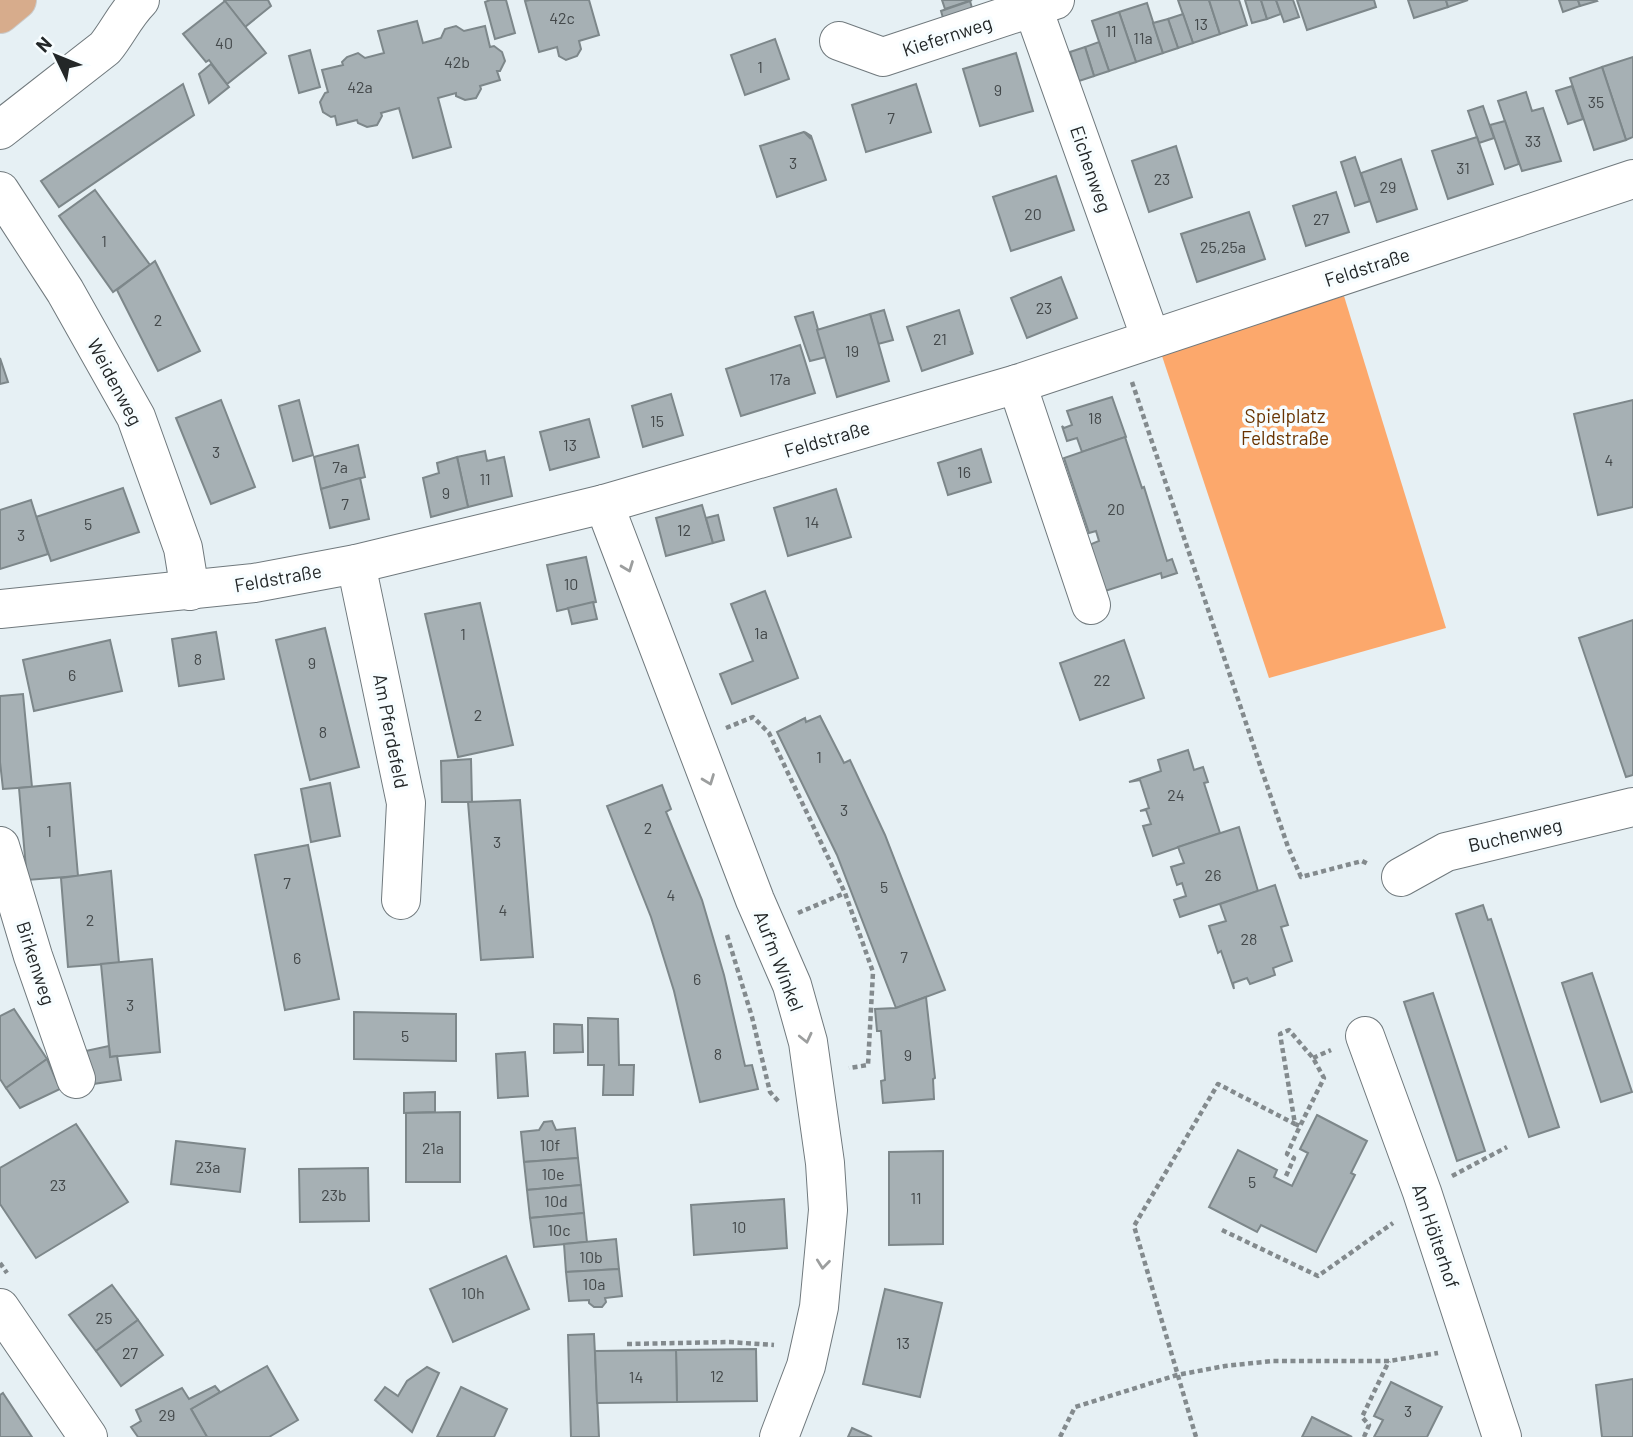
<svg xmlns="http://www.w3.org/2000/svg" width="1633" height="1437" viewBox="0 0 1633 1437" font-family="Barlow,sans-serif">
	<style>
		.green { fill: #fca86c }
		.building { fill: #a6b0b4; stroke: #7d878a; stroke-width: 2 }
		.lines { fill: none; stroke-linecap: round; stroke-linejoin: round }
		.minor-casing { stroke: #70797d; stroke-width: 40 }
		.major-casing { stroke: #cacbcb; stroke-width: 40 }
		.path { stroke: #838a8d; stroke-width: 4.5; stroke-dasharray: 5 3.5; stroke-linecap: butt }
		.minor { stroke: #fff; stroke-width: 38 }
		.major { stroke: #d7ac8c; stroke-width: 38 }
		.oneway { stroke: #9c9e9e }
		.labels { text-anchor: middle; stroke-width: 7; stroke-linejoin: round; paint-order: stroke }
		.number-label { font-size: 16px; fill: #44494b }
		.street-label { font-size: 19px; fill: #232728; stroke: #f7fdff }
		.park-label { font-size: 19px; fill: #693402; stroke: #f7fdff }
	</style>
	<rect width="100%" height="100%" fill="#e6f0f4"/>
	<path class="green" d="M1344,296L1446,628L1269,678L1161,353Z"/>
	<g class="building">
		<path d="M224,0H268L271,6L245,27Z"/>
		<path d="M490,0H506L515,33L495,39L485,2Z"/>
		<path d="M530,0H589L599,35L579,41L581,49L577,56L566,60L559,56L557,47L539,52L525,1Z"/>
		<path d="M942,0H972L945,9Z"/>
		<path d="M1178,0H1209L1220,34L1193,43Z"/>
		<path d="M1209,0H1239L1247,25L1220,34Z"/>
		<path d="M1245,0H1261L1267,19L1252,23Z"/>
		<path d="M1261,0H1276L1281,14L1267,19Z"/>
		<path d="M1276,0H1293L1299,17L1284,22Z"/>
		<path d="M1297,0H1374L1376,7L1307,30Z"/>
		<path d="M1408,0H1446L1448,7L1414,18Z"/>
		<path d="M1446,0H1468L1448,7Z"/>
		<path d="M1559,0H1578L1580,6L1563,12Z"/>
		<path d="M1578,0H1596L1597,1L1580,6Z"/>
		<path d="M225,1L266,53L227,84L209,60L206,62L183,34Z"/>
		<path d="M970,1L974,15L945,25L941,11Z"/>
		<path d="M1147,3L1163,53L1136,62L1119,12Z"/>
		<path d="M1119,12L1136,62L1109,71L1092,21Z"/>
		<path d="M1183,14L1193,43L1178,48L1168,19Z"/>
		<path d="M1168,19L1178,48L1163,53L1153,23Z"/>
		<path d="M417,21L423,43L441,38L445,29L456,26L464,31L485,26L490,47L494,46L502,52L505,61L500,71H497L500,80L480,86L481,89L476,98L465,100L456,96V93L438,98L451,147L413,158L399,108L381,113L382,116L377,125L367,127L358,123L357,120L337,125L335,116L331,117L323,112L320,102L325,93L328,92L322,70L343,65L342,62L347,57L358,53L365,58L384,53L378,31Z"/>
		<path d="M775,39L789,79L745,95L731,55Z"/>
		<path d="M1099,42L1109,71L1094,76L1085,47Z"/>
		<path d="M1085,47L1094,76L1079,81L1070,52Z"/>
		<path d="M310,50L320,87L299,93L289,56Z"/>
		<path d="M1016,53L1033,111L980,126L963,69Z"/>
		<path d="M1633,57V137L1626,140L1602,67Z"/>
		<path d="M211,64L229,87L209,103L199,74Z"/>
		<path d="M1602,67L1626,140L1594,150L1570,78Z"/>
		<path d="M183,84L194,115L59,207L41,181Z"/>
		<path d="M916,84L931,132L866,152L852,105Z"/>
		<path d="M1572,86L1583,119L1568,124L1556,91Z"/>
		<path d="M1526,92L1532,111L1543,108L1561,161L1522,171L1498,101Z"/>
		<path d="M1483,106L1494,138L1479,143L1468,111Z"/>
		<path d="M1505,121L1519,164L1505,169L1490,125Z"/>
		<path d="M804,132L811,139L805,132L811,136L826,180L777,197L760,146Z"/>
		<path d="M1477,137L1493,184L1448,199L1432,151Z"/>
		<path d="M1176,146L1192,197L1149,212L1132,161Z"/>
		<path d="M1355,157L1370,201L1355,206L1341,162Z"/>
		<path d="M1401,159L1417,209L1377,222L1361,173Z"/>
		<path d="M1056,176L1074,230L1011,251L993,197Z"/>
		<path d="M95,190L150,265L113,292L59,216Z"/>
		<path d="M1336,192L1349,232L1306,246L1293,206Z"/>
		<path d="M1249,212L1265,259L1197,282L1181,234Z"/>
		<path d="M155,261L200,351L158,371L117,290Z"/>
		<path d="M1061,277L1077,318L1027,338L1011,298Z"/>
		<path d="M884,310L893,340L878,344L870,314Z"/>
		<path d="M959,310L973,354L970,351L972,354L922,371L907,327Z"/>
		<path d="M813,312L826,357L810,361L795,317Z"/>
		<path d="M870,314L889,381L837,397L817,330Z"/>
		<path d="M800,345L815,393L741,416L726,369Z"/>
		<path d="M0,358L8,382L0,384Z"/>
		<path d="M671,394L683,435L643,447L632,406Z"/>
		<path d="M1112,397L1126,437L1082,452L1077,438L1067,441L1062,426L1064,428L1072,425L1067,411Z"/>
		<path d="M221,400L255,487L211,504L176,418Z"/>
		<path d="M299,400L313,455L293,461L279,406Z"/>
		<path d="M1633,400V507L1598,515L1574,414Z"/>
		<path d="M589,419L599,457L550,470L540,432Z"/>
		<path d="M1125,437L1142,488L1144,487L1167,561L1172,559L1177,573L1162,578L1161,573L1105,591L1089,545L1099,541L1096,531L1089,533L1064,458Z"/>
		<path d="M358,445L365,477L321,489L314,457Z"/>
		<path d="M981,449L991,482L948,495L938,463Z"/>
		<path d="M485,451L487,461L504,457L512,496L468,507L457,457Z"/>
		<path d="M457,457L468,507L431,517L423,478L439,473L437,463Z"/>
		<path d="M360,478L369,519L330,528L321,489Z"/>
		<path d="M123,488L139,532L51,561L36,517Z"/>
		<path d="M836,489L851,537L788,556L774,508Z"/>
		<path d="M31,500L48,554L0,569V510Z"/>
		<path d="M702,505L713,543L666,556L656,518Z"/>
		<path d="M718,515L724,540L713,543L706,518Z"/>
		<path d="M586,557L596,602L557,611L547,565Z"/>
		<path d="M765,591L798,678L732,704L720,674L753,661L731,604Z"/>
		<path d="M593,602L597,619L572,624L568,608Z"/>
		<path d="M480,603L513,745L458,757L425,614Z"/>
		<path d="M1633,620V775L1626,777L1579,638Z"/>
		<path d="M325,628L359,767L310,780L276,640Z"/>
		<path d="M216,632L224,679L179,686L172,639Z"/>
		<path d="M110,640L122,691L34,711L23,660Z"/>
		<path d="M1124,640L1144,698L1080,720L1060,663Z"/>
		<path d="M23,694L32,787L3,789L0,762V696Z"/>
		<path d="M820,716L844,763L850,760L885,835L945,990L896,1008L837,855L777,732L805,718L806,722Z"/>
		<path d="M1188,750L1194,770L1203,767L1208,782L1204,783L1220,833L1153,856L1143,826L1151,824L1146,810L1140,811L1149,808L1140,780L1129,782L1161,771L1158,760Z"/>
		<path d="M471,759L472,802H442L441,761Z"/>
		<path d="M70,783L78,876L27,880L19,788Z"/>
		<path d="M330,783L340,836L311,842L301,789Z"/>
		<path d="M662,785L671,809L666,812L702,900L724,975L745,1066L752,1065L758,1089L700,1102L674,991L651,917L607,806Z"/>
		<path d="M520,800L533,957L481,960L468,802Z"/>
		<path d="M1239,827L1258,891L1180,917L1174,900L1186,896L1182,883L1177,885L1171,867L1184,863L1178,847Z"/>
		<path d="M308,845L339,999L285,1010L255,855Z"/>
		<path d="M111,871L119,963L68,967L61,878Z"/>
		<path d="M1275,885L1288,925L1281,927L1292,961L1273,968L1275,975L1250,984L1247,978L1233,983L1234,989L1221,951L1218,953L1209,926L1226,921L1220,904Z"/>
		<path d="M1483,905L1488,920L1491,919L1559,1127L1529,1137L1456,914Z"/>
		<path d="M152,959L160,1052L110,1057L101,964Z"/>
		<path d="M1592,973L1632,1092L1601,1102L1562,983Z"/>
		<path d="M1433,993L1485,1151L1457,1161L1404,1002Z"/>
		<path d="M926,997L935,1078L933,1079L934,1099L883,1103L881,1081L885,1080L881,1031H877L875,1009L896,1008Z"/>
		<path d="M14,1009L47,1059L6,1088L0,1079V1016Z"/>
		<path d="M354,1012L456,1014V1061L354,1059Z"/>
		<path d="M588,1018L618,1019L619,1065H634L633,1095H603L604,1065H588Z"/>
		<path d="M554,1024L582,1025L583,1052L554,1053Z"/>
		<path d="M109,1046L110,1057L117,1056L121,1080L86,1085L81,1052Z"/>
		<path d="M525,1052L528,1096L498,1098L496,1054Z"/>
		<path d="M47,1059L60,1089L20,1108L6,1088Z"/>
		<path d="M435,1092V1112L404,1113V1093Z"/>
		<path d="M460,1112V1182H406V1113Z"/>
		<path d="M1317,1115L1367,1141L1351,1173L1355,1175L1316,1252L1261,1225L1257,1232L1209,1207L1238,1150L1277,1170L1274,1177L1292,1186L1308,1153L1300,1149Z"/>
		<path d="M552,1121L556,1130L575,1128L578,1158L524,1162L521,1132L539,1130L544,1122Z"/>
		<path d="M76,1124L128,1202L36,1258L0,1204V1168Z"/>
		<path d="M176,1141L245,1149L240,1192L171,1184Z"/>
		<path d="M943,1151V1244L889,1245V1152Z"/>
		<path d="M578,1158L581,1185L527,1190L524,1162Z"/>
		<path d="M368,1168L369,1221L300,1222L299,1169Z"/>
		<path d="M581,1185L584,1213L530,1218L527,1190Z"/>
		<path d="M784,1199L787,1248L694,1255L691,1205Z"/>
		<path d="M584,1213L587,1242L534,1247L530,1218Z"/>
		<path d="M616,1239L619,1269L566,1272L564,1244Z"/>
		<path d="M506,1256L529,1309L453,1342L430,1289Z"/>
		<path d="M619,1269L622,1296L605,1298L606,1302L602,1307H594L589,1303V1300L569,1301L566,1272Z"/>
		<path d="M112,1285L138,1320L96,1351L69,1315Z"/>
		<path d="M885,1289L942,1303L920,1397L863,1384Z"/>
		<path d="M138,1320L163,1355L121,1386L96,1351Z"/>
		<path d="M594,1334L599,1437H571L568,1335Z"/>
		<path d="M756,1349L757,1401L677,1402L676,1350Z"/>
		<path d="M676,1350L677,1402L597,1403L595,1351Z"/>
		<path d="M267,1366L298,1420L269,1437H207L191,1409Z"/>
		<path d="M427,1367L439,1373L412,1432L375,1400L385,1387L398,1396L407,1381Z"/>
		<path d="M1633,1379V1437H1602L1596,1385Z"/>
		<path d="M1391,1382L1442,1407L1427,1437H1374L1383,1420L1374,1416Z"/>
		<path d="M215,1386L220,1392L191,1409L207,1437H138L131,1427L141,1421L136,1410L182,1388L189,1399Z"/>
		<path d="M461,1387L507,1409L494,1437H437Z"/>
		<path d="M3,1393L32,1437H0V1395Z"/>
		<path d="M1312,1417L1352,1437H1302Z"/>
		<path d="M852,1428L872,1437H848Z"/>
	</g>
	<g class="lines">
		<defs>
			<g id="minor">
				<path d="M1030,0L1151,339"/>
				<path d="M839,41L883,57L1055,0"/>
				<path d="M0,130L105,48C118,32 125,15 140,0"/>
				<path d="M0,191L65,291L136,417L183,548L190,591"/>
				<path d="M1017,384L1091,605"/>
				<path d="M604,504L755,900L792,985L808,1042L825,1163L828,1210L819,1307L806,1366L779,1437"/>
				<path d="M356,564L406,803L401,900"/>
				<path d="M0,609L254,583L356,564L604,504L1017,384L1633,179"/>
				<path d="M0,846L33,956L76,1079"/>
				<path d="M1401,877L1446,852L1633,807"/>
				<path d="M1365,1036L1422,1192L1502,1437"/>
				<path d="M0,1308L88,1437"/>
			</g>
			<path id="major" d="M0,14L17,0"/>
		</defs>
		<use href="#minor" class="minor-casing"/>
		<use href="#major" class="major-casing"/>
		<g class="path">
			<path d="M1132,382L1261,768L1288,847L1301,877L1362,861L1368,864"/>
			<path d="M726,728L753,717L769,733L845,893L873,972L868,1065L849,1068"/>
			<path d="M798,913L845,893"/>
			<path d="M727,935L752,1017L770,1092L779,1102"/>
			<path d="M1313,1058L1331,1050"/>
			<path d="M1286,1176L1294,1158L1287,1154L1300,1126L1295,1124L1280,1034L1289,1030L1313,1058L1324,1078L1300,1126"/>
			<path d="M1452,1176L1507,1147"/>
			<path d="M1222,1230L1318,1276L1393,1223"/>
			<path d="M0,1263L7,1273"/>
			<path d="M627,1344L729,1342L774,1345"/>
			<path d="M1060,1437L1075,1407L1177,1375L1225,1366L1273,1361H1389L1438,1353"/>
			<path d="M1196,1437L1134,1226L1218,1084L1295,1124"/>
			<path d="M1364,1437L1369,1425L1362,1417L1389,1361"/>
		</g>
		<use href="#minor" class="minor"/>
		<use href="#major" class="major"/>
	</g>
	<defs><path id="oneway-chevron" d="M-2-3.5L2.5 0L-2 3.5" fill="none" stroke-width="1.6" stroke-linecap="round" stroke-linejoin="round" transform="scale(1.75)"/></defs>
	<g class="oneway">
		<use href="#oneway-chevron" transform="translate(628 567) rotate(69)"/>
		<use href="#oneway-chevron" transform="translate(709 780) rotate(69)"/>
		<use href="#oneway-chevron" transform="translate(806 1038) rotate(77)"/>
		<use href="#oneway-chevron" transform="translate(823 1264) rotate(96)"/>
	</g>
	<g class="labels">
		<g class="number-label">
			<text x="562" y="24">42c</text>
			<text x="1201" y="30">13</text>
			<text x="1111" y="37">11</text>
			<text x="1143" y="44">11a</text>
			<text x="224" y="49">40</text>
			<text x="457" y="68">42b</text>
			<text x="760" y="73">1</text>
			<text x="360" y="93">42a</text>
			<text x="998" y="96">9</text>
			<text x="1596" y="108">35</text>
			<text x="891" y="124">7</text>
			<text x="1533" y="147">33</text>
			<text x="793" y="169">3</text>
			<text x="1463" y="174">31</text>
			<text x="1162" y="185">23</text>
			<text x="1388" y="193">29</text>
			<text x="1033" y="220">20</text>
			<text x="1321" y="225">27</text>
			<text x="104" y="247">1</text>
			<text x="1223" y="253">25,25a</text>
			<text x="1044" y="314">23</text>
			<text x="158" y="326">2</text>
			<text x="940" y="345">21</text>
			<text x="852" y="357">19</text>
			<text x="780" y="385">17a</text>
			<text x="1095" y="424">18</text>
			<text x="657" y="427">15</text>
			<text x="570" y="451">13</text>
			<text x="216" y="458">3</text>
			<text x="1609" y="466">4</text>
			<text x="340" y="473">7a</text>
			<text x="964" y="478">16</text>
			<text x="485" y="485">11</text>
			<text x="446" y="499">9</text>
			<text x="345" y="510">7</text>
			<text x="1116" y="515">20</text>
			<text x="812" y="528">14</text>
			<text x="88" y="530">5</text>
			<text x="684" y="536">12</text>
			<text x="21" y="541">3</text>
			<text x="571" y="590">10</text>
			<text x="761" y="639">1a</text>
			<text x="463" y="640">1</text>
			<text x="198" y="665">8</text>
			<text x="312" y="669">9</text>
			<text x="72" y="681">6</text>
			<text x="1102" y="686">22</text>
			<text x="478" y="721">2</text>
			<text x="323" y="738">8</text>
			<text x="819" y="763">1</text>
			<text x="1176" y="801">24</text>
			<text x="844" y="816">3</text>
			<text x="648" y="834">2</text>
			<text x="49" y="837">1</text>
			<text x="497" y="848">3</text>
			<text x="1213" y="881">26</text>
			<text x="287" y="889">7</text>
			<text x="884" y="893">5</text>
			<text x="671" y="901">4</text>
			<text x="503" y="916">4</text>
			<text x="90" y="926">2</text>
			<text x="1249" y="945">28</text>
			<text x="904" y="963">7</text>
			<text x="297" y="964">6</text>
			<text x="697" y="985">6</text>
			<text x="130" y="1011">3</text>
			<text x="405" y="1042">5</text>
			<text x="718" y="1060">8</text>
			<text x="908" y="1061">9</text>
			<text x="550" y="1151">10f</text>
			<text x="433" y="1154">21a</text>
			<text x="208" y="1173">23a</text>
			<text x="553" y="1180">10e</text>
			<text x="1252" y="1188">5</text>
			<text x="58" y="1191">23</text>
			<text x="334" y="1201">23b</text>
			<text x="916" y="1204">11</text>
			<text x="556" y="1207">10d</text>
			<text x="739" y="1233">10</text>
			<text x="559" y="1236">10c</text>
			<text x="591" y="1263">10b</text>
			<text x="594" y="1290">10a</text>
			<text x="473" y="1299">10h</text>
			<text x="104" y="1324">25</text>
			<text x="903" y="1349">13</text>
			<text x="130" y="1359">27</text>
			<text x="717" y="1382">12</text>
			<text x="636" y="1383">14</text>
			<text x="1408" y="1417">3</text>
			<text x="167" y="1421">29</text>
		</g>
		<g class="street-label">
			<text transform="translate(947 36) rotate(-18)" y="7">Kiefernweg</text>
			<text transform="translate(1091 169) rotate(71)" y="7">Eichenweg</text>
			<text transform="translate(1367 267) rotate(-18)" y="7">Feldstraße</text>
			<text transform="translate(115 382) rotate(62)" y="7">Weidenweg</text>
			<text transform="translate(827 439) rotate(-16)" y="7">Feldstraße</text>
			<text transform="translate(278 578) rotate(-10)" y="7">Feldstraße</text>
			<text transform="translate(391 731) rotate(79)" y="7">Am Pferdefeld</text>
			<text transform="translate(1515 835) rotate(-13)" y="7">Buchenweg</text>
			<text transform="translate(779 961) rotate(69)" y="7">Auf'm Winkel</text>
			<text transform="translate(36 963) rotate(72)" y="7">Birkenweg</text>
			<text transform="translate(1436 1236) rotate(71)" y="7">Am Hölterhof</text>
		</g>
		<g class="park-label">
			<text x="1285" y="423">Spielplatz<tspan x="1285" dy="22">Feldstraße</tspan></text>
		</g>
	</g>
	<g transform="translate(56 56) rotate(313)" stroke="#f7fdff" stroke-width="5" paint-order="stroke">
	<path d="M0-5L12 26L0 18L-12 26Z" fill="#232728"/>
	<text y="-10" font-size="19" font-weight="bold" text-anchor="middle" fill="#232728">N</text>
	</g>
</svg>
